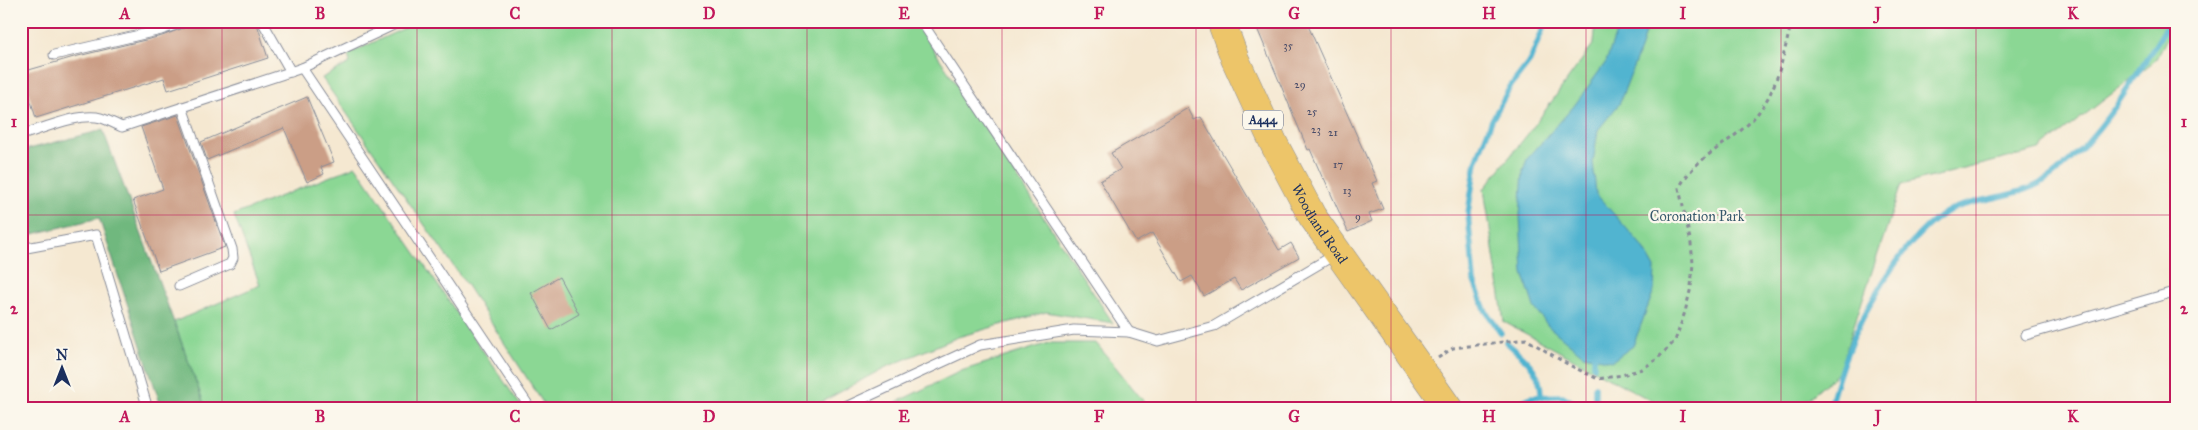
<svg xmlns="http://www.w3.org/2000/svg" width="2198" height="430" viewBox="0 0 2198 430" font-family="'IM FELL Great Primer',serif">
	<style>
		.green { fill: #8bd794; stroke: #538379 }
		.forest { fill: #70b87e; stroke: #46746e }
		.water { fill: #51b4d0; stroke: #367297 }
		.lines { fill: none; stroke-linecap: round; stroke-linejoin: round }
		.stream { stroke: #51b4d0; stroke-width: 5.5 }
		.building { fill: #cb9e86 }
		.service-casing { stroke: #888c98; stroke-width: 11 }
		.trunk-casing { stroke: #888c98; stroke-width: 29 }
		.path { stroke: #888c98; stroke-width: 3; stroke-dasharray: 4 4; stroke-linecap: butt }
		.service { stroke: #fff; stroke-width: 9 }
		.trunk { stroke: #edc569; stroke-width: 28 }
		.grid { fill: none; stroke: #c2185b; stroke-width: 1; stroke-opacity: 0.55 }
		.labels { text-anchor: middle; stroke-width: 4.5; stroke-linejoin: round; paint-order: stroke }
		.number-label { font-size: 11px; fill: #474b68 }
		.shield { fill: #fbf7ec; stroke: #5e6b89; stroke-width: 1 }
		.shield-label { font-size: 12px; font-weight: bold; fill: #1b2f5e }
		.park-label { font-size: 14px; fill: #37596c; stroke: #fbf7ec }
		.street-label { font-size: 14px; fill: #1b2f5e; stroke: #fbf7ec }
		.neatline { fill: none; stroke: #c2185b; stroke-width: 2 }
		.grid-label { font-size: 16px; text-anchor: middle; font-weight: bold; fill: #c2185b }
	</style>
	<rect width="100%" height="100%" fill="#fbf7ec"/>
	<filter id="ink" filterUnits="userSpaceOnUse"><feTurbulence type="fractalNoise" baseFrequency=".02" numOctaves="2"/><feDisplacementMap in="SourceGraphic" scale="10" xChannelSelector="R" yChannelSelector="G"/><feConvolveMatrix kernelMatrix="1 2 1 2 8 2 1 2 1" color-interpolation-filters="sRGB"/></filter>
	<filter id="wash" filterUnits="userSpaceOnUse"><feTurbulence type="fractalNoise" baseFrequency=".0096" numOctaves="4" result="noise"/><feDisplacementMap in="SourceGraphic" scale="20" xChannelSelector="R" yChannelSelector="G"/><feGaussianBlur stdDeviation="1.12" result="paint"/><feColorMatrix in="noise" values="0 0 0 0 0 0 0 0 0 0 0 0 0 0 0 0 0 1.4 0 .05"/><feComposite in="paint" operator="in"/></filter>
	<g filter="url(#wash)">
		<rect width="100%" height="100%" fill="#f5e8d1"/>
		<g class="green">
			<path d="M420,21H915L1113,323L1046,312L958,337L884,368L809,409H547L468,287L322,78L350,63L348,54Z"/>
			<path d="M1596,21H2175L2157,59L2039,150L1901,185L1838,373L1797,409H1667L1504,322L1484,189L1531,130L1594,43Z"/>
			<path d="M356,166L523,409H206L174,322L260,285L234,215Z"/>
			<path d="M1049,343H1096L1150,409H882L961,371Z"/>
		</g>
		<path class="forest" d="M103,130L206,409H162L99,218L21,237V151Z"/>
		<path class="water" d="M1620,21H1648L1641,47L1619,104L1598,130L1593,162L1596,194L1643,247L1655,268L1654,290L1633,346L1612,361L1583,355L1548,326L1534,307L1523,273L1520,215L1523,171L1527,159L1574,106L1606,62Z"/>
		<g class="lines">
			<g class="stream">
				<path d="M1501,333L1485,310L1474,281L1468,213L1476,162L1492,120L1510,87L1530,61L1546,21"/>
				<path d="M1506,342C1525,359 1542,370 1541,397"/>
				<path d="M1594,357V367"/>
				<path d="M1595,387V409"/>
				<path d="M1506,409L1531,397L1563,396L1584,409"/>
				<path d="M1829,409C1835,389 1840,370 1848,351C1864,309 1913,221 1958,207C1991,196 2029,196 2057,172C2105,131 2137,75 2170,21"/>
			</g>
		</g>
		<g id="blocks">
			<g class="building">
				<path d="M201,21H256L268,58L168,90L164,78L36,118L22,72L74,57L162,36Z"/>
				<path d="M1254,21H1306L1377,181L1372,183L1383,209L1369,214L1372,221L1348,232L1324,178L1323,179L1310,149L1308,150Z"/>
				<path d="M307,97L334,162L321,167L324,174L307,182L284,128L207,160L201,142Z"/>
				<path d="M1188,108L1194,120L1201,117L1279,250L1291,243L1299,257L1241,290L1234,279L1204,296L1192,276L1181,282L1152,233L1136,242L1100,181L1121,169L1111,153Z"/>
				<path d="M178,115L225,247L159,271L133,200L163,189L141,127Z"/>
				<path d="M559,277L579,314L551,330L531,293Z"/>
			</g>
		</g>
	</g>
	<g filter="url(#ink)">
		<use href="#blocks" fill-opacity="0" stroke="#888c98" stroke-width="1"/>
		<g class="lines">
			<defs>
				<g id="service">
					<path d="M262,21L291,72"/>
					<path d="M921,21L1129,332"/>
					<path d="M54,55L161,30L188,21"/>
					<path d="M302,68L531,409"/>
					<path d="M21,135C42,129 80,112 101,118C108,120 115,124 122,127L302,68L402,21"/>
					<path d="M21,249L96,235L148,409"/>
					<path d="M179,286L230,264L233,258L232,249L182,107"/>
					<path d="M2026,335L2177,291"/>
					<path d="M841,409L980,345L1074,330L1129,332L1158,341L1214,326L1336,254"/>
				</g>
				<g id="trunk">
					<path id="s1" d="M1221,21L1235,59L1275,146L1312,216L1449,409"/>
				</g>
			</defs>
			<use href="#service" class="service-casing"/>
			<use href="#trunk" class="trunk-casing"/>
			<path class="path" d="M1438,358L1453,348L1526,339L1569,365L1598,379L1622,375L1642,369L1657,359L1675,341L1685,312L1691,287L1693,263L1691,244L1679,188C1695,158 1722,148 1746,126C1778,96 1781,62 1792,21"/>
			<use href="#service" class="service"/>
			<use href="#trunk" class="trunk"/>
		</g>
	</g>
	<path class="grid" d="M222,21V409M417,21V409M612,21V409M807,21V409M1002,21V409M1196,21V409M1391,21V409M1586,21V409M1781,21V409M1976,21V409M21,215H2177"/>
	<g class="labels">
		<g class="number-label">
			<text x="1288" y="49">35</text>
			<text x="1300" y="88">29</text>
			<text x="1312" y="115">25</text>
			<text x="1316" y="133">23</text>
			<text x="1333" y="136">21</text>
			<text x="1338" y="168">17</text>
			<text x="1347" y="194">13</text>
			<text x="1358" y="220">9</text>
		</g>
		<rect class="shield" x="1243" y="110.5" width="40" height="19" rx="4"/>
		<g class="shield-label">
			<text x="1263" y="124">A444</text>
		</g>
		<g class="park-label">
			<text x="1697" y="221">Coronation Park</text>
		</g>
		<g class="street-label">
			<text dy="5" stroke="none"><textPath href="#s1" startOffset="226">Woodland Road</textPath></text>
		</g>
	</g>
	<rect width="2198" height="430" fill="none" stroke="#fbf7ec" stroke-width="55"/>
	<g transform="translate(62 368)" stroke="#fbf7ec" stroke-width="4" paint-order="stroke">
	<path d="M0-4L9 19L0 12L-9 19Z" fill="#1b2f5e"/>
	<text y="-8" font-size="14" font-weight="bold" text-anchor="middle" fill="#1b2f5e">N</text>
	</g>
	<rect x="28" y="28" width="2142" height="374" class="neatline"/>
	<g class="grid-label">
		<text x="125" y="19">A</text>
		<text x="320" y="19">B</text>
		<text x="515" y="19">C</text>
		<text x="709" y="19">D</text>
		<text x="904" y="19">E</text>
		<text x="1099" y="19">F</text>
		<text x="1294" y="19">G</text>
		<text x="1489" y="19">H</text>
		<text x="1683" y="19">I</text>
		<text x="1878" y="19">J</text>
		<text x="2073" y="19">K</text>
		<text x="14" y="127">1</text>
		<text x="2184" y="127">1</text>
		<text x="14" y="314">2</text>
		<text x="2184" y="314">2</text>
		<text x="125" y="422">A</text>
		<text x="320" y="422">B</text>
		<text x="515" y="422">C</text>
		<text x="709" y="422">D</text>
		<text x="904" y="422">E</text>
		<text x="1099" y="422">F</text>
		<text x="1294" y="422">G</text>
		<text x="1489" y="422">H</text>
		<text x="1683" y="422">I</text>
		<text x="1878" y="422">J</text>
		<text x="2073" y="422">K</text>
	</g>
</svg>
